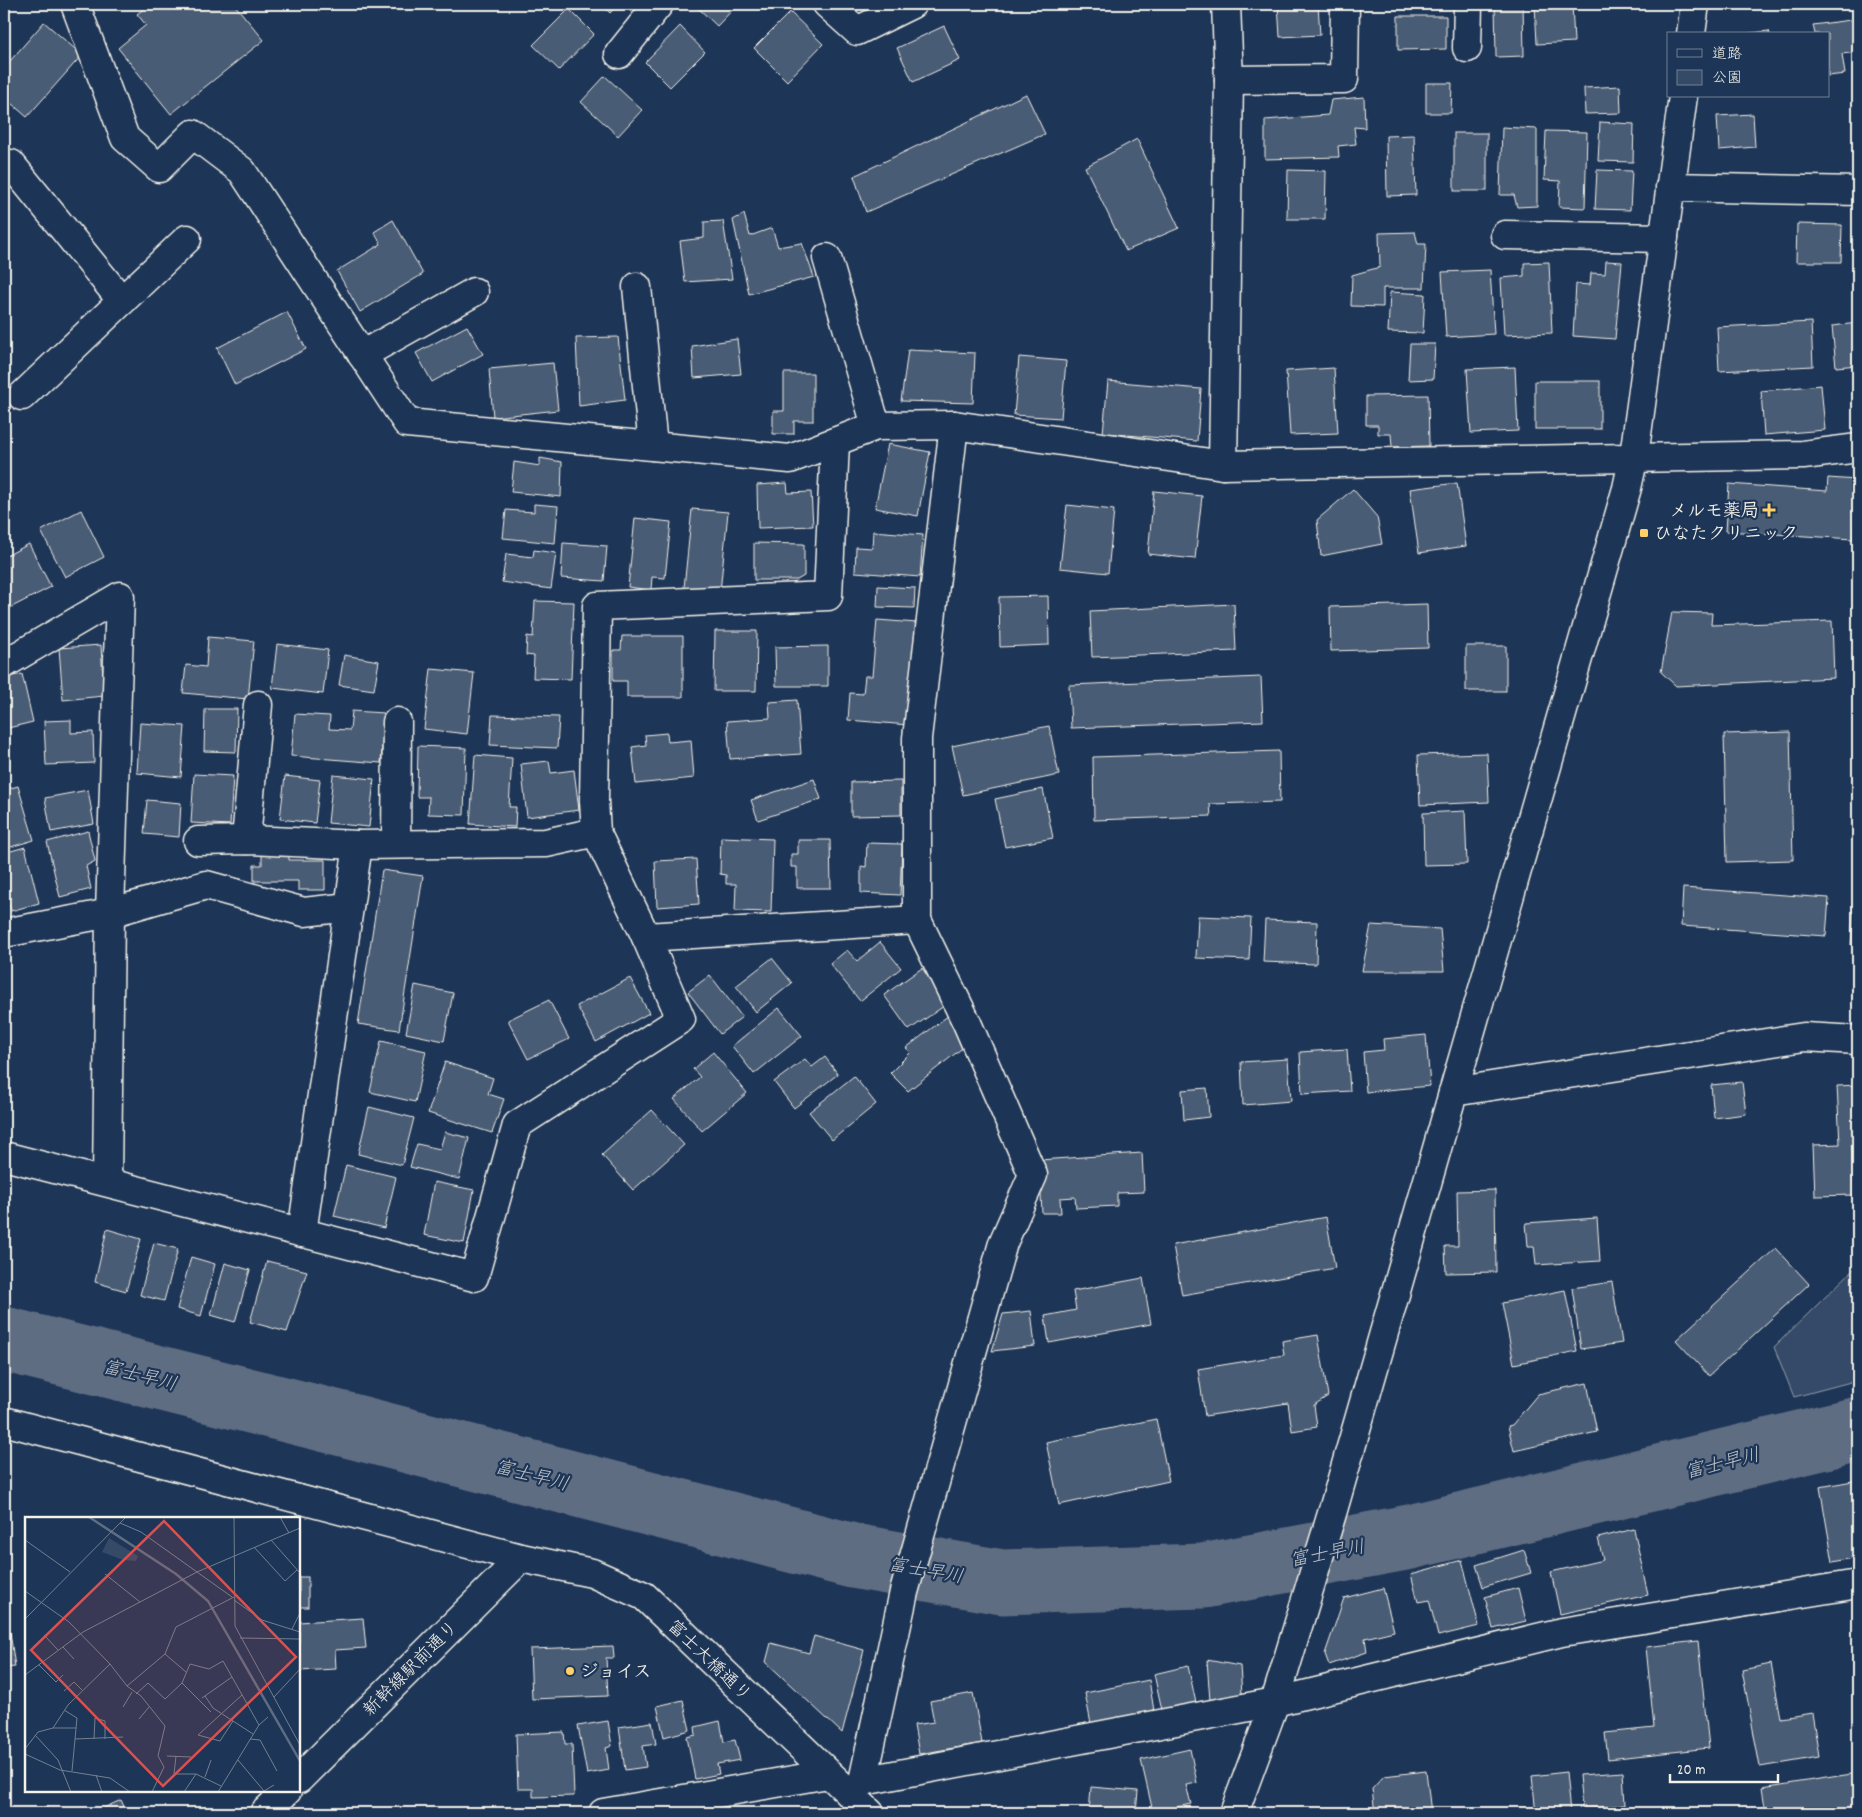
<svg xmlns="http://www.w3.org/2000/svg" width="1862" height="1817" viewBox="0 0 1862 1817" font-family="Dekko,'Klee One',sans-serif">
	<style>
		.green { fill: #354a67; stroke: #949ea8 }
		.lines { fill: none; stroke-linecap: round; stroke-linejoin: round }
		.river { stroke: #5e6d82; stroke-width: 65 }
		.building { fill: #485b74; stroke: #f4f1e8 }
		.street-casing { stroke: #f4f1e8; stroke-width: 31 }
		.secondary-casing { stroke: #f4f1e8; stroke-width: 31 }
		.street { stroke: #1d3557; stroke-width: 28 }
		.secondary { stroke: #1d3557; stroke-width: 28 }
		.poi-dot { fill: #ffd166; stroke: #1d3557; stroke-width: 2 }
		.labels { text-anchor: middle; stroke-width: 4.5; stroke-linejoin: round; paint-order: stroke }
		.poi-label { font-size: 18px; font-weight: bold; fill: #f4f1e8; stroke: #1d3557; text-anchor: start }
		.street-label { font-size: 18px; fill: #f4f1e8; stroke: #1d3557 }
		.water-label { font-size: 19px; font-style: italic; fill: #c0c3c4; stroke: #1d3557 }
		.inset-river { fill: none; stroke: #5e6d82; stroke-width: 2.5 }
		.inset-road { fill: none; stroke: #738091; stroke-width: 1 }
		.view { fill: #dc504e; fill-opacity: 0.15; stroke: #dc504e; stroke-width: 2.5 }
		.inset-edge { fill: none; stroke: #f4f1e8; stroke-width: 2.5 }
	</style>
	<rect width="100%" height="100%" fill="#1d3557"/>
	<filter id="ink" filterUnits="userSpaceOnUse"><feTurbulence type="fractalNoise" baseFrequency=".02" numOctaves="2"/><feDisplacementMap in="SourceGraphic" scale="10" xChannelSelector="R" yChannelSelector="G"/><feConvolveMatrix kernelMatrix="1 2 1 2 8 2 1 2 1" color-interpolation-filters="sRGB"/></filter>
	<g filter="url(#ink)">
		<path class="green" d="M1858,1265V1380L1794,1397L1774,1347Z"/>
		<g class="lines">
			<path class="river" d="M4,1339L355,1427L853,1556L1002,1582L1203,1576L1410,1537L1858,1429"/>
		</g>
		<g class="building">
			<path d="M150,4H234L264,40L171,114L118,48L146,25L137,14Z"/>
			<path d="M601,4H618L610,13Z"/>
			<path d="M694,4H738L717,26Z"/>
			<path d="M1278,4H1318L1320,35L1280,37Z"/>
			<path d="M1495,4H1523L1524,56L1496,57Z"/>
			<path d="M1535,4H1572L1574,42L1537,44Z"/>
			<path d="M569,9L594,34L559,70L533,45Z"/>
			<path d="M790,12L823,44L787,81L754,48Z"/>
			<path d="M1398,16H1446V49L1398,50Z"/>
			<path d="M1858,19V52L1842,54L1845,74L1828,76V34H1815L1813,25Z"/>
			<path d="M44,22L82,55L27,117L4,97V68Z"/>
			<path d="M680,26L705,52L670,87L645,62Z"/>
			<path d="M944,26L960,60L913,82L897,48Z"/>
			<path d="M1769,31L1770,34H1742Z"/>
			<path d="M605,76L642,110L618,136L581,102Z"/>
			<path d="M1426,83H1452L1451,113H1426Z"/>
			<path d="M1620,86L1621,113L1585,114L1584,88Z"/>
			<path d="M1026,94L1045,134L866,212L854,176Z"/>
			<path d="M1364,97L1365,128L1354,127L1356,144L1338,146L1339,157L1265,159V120L1328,115L1331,100Z"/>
			<path d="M1753,114L1755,147L1719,150L1717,116Z"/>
			<path d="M1600,122L1634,124L1633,162L1598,161Z"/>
			<path d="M1502,127L1537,129V206L1517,207L1514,195H1500Z"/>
			<path d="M1546,131L1587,132L1585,208L1559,207L1560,181L1544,180Z"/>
			<rect x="1454" y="133" width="33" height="58"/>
			<path d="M1414,135L1416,195L1387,196L1386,136Z"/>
			<path d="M1137,139L1179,228L1126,251L1085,167Z"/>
			<path d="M1288,170L1326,171L1325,219H1287Z"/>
			<path d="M1597,170L1632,171L1630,210L1595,209Z"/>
			<path d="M744,214L750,236L772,228L778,247L802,243L814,277L749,294L733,220Z"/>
			<path d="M393,220L423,274L360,312L337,271L381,244L374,232Z"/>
			<path d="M723,221L732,279L685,282L680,241L704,238V222Z"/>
			<path d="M1797,224L1842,225L1841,262H1796Z"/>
			<path d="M1415,232L1418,244H1426L1424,288H1383V307L1351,306L1352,275L1380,267L1379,233Z"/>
			<path d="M1606,261L1622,262L1615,339L1573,336L1576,284L1590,285L1591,273L1605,274Z"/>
			<path d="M1549,262L1552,333L1504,335L1501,278L1524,276V263Z"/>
			<path d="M1490,270L1494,334L1446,337L1442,272Z"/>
			<path d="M1390,292L1425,294L1423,333L1388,332Z"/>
			<path d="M287,312L306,349L235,385L217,348Z"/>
			<path d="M1811,322L1813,366L1719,371L1717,327Z"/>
			<path d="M1858,323V365L1836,367L1832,326Z"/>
			<path d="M467,326L483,354L432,382L416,353Z"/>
			<path d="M618,337L625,400L579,406L576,338Z"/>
			<path d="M737,339L741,374L694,378L692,346Z"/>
			<path d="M1410,344H1435L1433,379L1408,380Z"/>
			<path d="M908,350L975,353L973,403L901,401Z"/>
			<path d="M1019,357L1066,361L1061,418L1014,415Z"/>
			<path d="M553,363L558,410L493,417L489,369Z"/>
			<path d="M1515,367L1518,431L1471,433L1467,369Z"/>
			<path d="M1334,368L1338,433L1290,435L1286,371Z"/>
			<path d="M784,373H813V421H794V434H773V411H784Z"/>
			<path d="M1108,381L1201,389L1197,441L1103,433Z"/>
			<rect x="1535" y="381" width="65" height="48"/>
			<path d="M1821,385L1825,430L1764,435L1761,391Z"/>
			<path d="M1428,395L1429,446L1392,447L1391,434H1378V425H1366V396Z"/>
			<path d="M888,444L930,452L918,516L875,508Z"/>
			<path d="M540,458L562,462L561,497L511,492L514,462L540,466Z"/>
			<path d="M1828,478L1857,480L1853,539L1726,531L1729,484L1827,491Z"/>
			<path d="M787,483L788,493L811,492L813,526L758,528L757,485Z"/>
			<path d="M1457,483L1466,546L1419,553L1410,489Z"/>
			<path d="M1353,489L1377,517L1382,544L1321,556L1317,520Z"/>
			<path d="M1154,491L1202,496L1195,559L1148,554Z"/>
			<path d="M534,504L558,506L555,543L503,538L506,510L534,512Z"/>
			<path d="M1067,505L1114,510L1108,573L1060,568Z"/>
			<path d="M692,509L728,512L720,592L684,588Z"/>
			<path d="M81,510L104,557L65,577L41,531Z"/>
			<path d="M635,518L671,522L665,578L652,577L651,590L628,587Z"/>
			<path d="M873,531L923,535L920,577L855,572L856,547L872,548Z"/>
			<path d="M563,543L607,546L604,581L561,578Z"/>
			<path d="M754,543L804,544V576L797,580H754Z"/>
			<path d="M29,544L51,587L4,611V557Z"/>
			<path d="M534,550L556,553L551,589L502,582L506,554L533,557Z"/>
			<path d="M878,586L915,588L914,608L877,607Z"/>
			<path d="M1048,596L1049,645L1000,647L999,597Z"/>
			<path d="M535,601L574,602L571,679L533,678L534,656L526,655L527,636L533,637Z"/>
			<path d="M1234,604L1236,651L1092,657L1090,611Z"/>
			<path d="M1427,604L1428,648L1331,651L1330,607Z"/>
			<path d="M1672,612L1712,613L1711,625L1832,621L1834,678L1676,686L1661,672Z"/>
			<path d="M877,620L917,623L908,725L848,720L850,693L863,694L865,676H872Z"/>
			<path d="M715,631H757L756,691H714Z"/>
			<path d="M622,636H683V697H627V681H613V650H621Z"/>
			<path d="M208,637L254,641L248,699L183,693L186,665L206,667Z"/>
			<path d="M277,644L328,650L323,694L272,688Z"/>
			<path d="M101,645L104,696L63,700L59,648Z"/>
			<path d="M828,646V686H776L775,647Z"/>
			<rect x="1466" y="646" width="40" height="45"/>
			<path d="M344,655L379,661L374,690L339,685Z"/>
			<path d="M431,669L474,673L467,734L424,729Z"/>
			<path d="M22,674L33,722L4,729V678Z"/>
			<path d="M1261,677L1263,721L1071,728L1069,685Z"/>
			<path d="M797,700L801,754L730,759L727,721L770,718L769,702Z"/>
			<path d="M205,709H237L236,752L204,751Z"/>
			<path d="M352,711L384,713L381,763L291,756L295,714L330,716L329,729L350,730Z"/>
			<path d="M492,715L559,717L557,748L490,745Z"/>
			<path d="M71,720V733L93,732L94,763L46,765L44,721Z"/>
			<path d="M140,723L185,726L181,777L137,773Z"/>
			<path d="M1049,726L1059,775L963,795L952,746Z"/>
			<path d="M1790,732L1793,860L1727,862L1724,734Z"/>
			<path d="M667,733L668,742L691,740L694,778L636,784L632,747L646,745L645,735Z"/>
			<path d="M418,746L466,748L464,815L428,814L429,797H417Z"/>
			<path d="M1279,751L1280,802L1210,804L1211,816L1094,820L1093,757Z"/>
			<path d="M1487,753L1489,802L1420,805L1418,755Z"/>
			<path d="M475,755L512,758L509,807H516L515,827L470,824Z"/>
			<path d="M549,761L551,773L574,770L579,810L527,817L521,764Z"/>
			<path d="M194,774L233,776L230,825L191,823Z"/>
			<path d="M333,775L374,779L369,827L328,823Z"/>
			<path d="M285,776L320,780L315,823L280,819Z"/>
			<path d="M814,779L821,799L758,820L751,800Z"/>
			<path d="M901,781V815L851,816V782Z"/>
			<path d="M18,786L34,840L4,849V790Z"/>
			<path d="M1043,789L1053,838L1005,847L995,799Z"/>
			<path d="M88,790L94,824L51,832L45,798Z"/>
			<path d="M147,800L181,803L179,837L144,834Z"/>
			<path d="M1465,811L1467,864L1424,865L1423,813Z"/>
			<path d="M88,831L95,861L86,866L91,889L60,897L47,842Z"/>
			<path d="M721,837L773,839L771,912L735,911L736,884H726V875L720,874Z"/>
			<path d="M798,840H830L831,888H797V867H791V854H798Z"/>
			<path d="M867,843L902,844L900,895L861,893V866L866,867Z"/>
			<path d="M25,847L39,903L11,911L4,887V853Z"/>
			<path d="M262,855H289V860H325V890H298V881H254V865H262Z"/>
			<path d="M696,859L699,904L657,907L655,861Z"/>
			<path d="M382,870L423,876L399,1030L358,1024Z"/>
			<path d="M1683,888L1829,898L1826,936L1681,926Z"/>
			<path d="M1854,898H1858V946L1851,945Z"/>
			<path d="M1198,916L1251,918L1249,960L1196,958Z"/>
			<path d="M1265,920L1317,922L1316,964L1263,962Z"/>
			<path d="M1371,925L1440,929L1444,971H1362Z"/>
			<path d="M880,942L901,968L860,1001L830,964L847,950L857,961Z"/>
			<path d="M772,958L792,983L756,1012L736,986Z"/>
			<path d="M922,968L947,1004L909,1030L884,995Z"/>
			<path d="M710,975L742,1017L720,1034L688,992Z"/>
			<path d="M630,978L649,1013L596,1042L577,1006Z"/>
			<path d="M415,985L453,993L444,1041L406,1033Z"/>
			<path d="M549,1000L569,1039L528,1059L508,1020Z"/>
			<path d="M779,1008L802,1036L754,1074L732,1046Z"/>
			<path d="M949,1015L970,1042L908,1091L890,1073L911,1052L906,1048Z"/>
			<path d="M1426,1035L1430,1086L1366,1092L1363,1052L1384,1050L1383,1039Z"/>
			<path d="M381,1041L426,1051L415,1102L370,1092Z"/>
			<path d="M1347,1049L1350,1091L1302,1094L1300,1052Z"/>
			<path d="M713,1052L747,1093L702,1131L674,1099L700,1077L693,1069Z"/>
			<path d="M825,1057L838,1074L794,1108L774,1082L805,1059L812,1067Z"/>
			<path d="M1288,1059L1291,1101L1243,1105L1241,1062Z"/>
			<path d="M445,1062L493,1078L488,1094L504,1099L492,1133L428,1113Z"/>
			<path d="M854,1076L876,1104L832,1140L809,1112Z"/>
			<path d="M1742,1082L1746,1114L1714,1118L1711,1085Z"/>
			<path d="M1858,1085V1144H1852L1854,1195L1815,1196L1813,1145L1840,1144L1837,1086Z"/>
			<path d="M1207,1088L1209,1117L1184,1120L1182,1090Z"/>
			<path d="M369,1107L414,1118L402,1165L358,1154Z"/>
			<path d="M652,1110L684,1145L633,1190L602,1155Z"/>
			<path d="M445,1132L469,1138L459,1179L410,1167L417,1144L440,1149Z"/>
			<path d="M1142,1153L1144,1192L1117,1193V1206L1076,1208L1075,1197L1060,1198L1061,1213H1042L1039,1160Z"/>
			<path d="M346,1165L396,1177L384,1228L334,1216Z"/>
			<path d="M434,1182L474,1190L464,1243L424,1235Z"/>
			<path d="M1495,1190L1496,1272L1446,1273L1445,1246H1458L1457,1191Z"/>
			<path d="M1326,1217L1335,1268L1182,1295L1173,1245Z"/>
			<path d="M1597,1218L1600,1261L1536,1265L1534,1246H1528L1526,1223Z"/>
			<path d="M107,1229L141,1239L126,1291L95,1282Z"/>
			<path d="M154,1243L178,1249L164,1301L140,1295Z"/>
			<path d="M1776,1248L1809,1284L1709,1376L1676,1340Z"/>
			<path d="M191,1257L215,1264L201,1316L177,1309Z"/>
			<path d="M267,1261L307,1271L287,1332L250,1322Z"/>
			<path d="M225,1263L250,1270L235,1322L211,1315Z"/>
			<path d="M1143,1278L1151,1324L1049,1343L1045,1316L1076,1310L1073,1291Z"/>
			<path d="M1612,1282L1622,1343L1581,1349L1572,1288Z"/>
			<path d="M1565,1290L1577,1351L1514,1364L1502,1303Z"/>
			<path d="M1031,1311L1035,1346L992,1351L1003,1314Z"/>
			<path d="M1318,1335L1328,1396L1314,1405L1317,1427L1292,1431L1288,1403L1205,1416L1198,1369L1284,1355L1282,1341Z"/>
			<path d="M1587,1383L1597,1432L1514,1451L1508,1426L1512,1425L1538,1394Z"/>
			<path d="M1156,1419L1169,1481L1059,1505L1046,1442Z"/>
			<path d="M1858,1480V1557L1833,1562L1820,1487Z"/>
			<path d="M1634,1529L1648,1595L1560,1614L1551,1572L1603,1560L1598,1538Z"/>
			<path d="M1524,1550L1531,1573L1483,1587L1476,1565Z"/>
			<path d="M1462,1560L1479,1626L1438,1636L1429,1600L1418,1602L1411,1574Z"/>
			<rect x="299" y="1577" width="9" height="30"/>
			<path d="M1383,1588L1394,1631L1365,1638L1367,1652L1329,1665L1325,1654L1344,1598Z"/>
			<path d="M1518,1588L1526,1621L1493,1629L1485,1597Z"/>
			<path d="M363,1618L366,1648L335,1650L336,1669L299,1671V1622Z"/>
			<path d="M10,1632L15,1667L4,1668V1633Z"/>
			<path d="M814,1636L864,1650L842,1733L766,1662L771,1643L809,1653Z"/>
			<path d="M1698,1641L1709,1748L1608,1759L1605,1733L1654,1728L1646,1647Z"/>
			<path d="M613,1646L614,1658H606L608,1696L532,1699L530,1649Z"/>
			<path d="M1207,1660L1240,1666L1242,1694L1210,1701Z"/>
			<path d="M1771,1664L1781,1718L1812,1713L1819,1757L1760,1767L1742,1670Z"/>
			<path d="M1188,1666L1196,1703L1162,1710L1154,1674Z"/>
			<path d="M1149,1680L1154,1711L1091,1724L1085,1693Z"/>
			<path d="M973,1693L982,1743L919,1754L914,1725L934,1722L930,1701Z"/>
			<path d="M683,1700L690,1730L664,1737L657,1706Z"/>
			<path d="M608,1721L612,1746L606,1748L609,1770L587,1774L578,1726Z"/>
			<path d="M720,1721L724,1742L735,1740L740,1760L717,1764L719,1774L695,1779L687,1737L696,1735L695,1727Z"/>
			<path d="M652,1722L656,1744L643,1746L646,1767L625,1770L619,1727Z"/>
			<path d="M564,1732L565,1744H572L574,1796L533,1797V1789H518L516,1734Z"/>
			<path d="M1190,1749L1197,1783L1186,1785L1191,1804L1153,1812L1141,1760Z"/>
			<path d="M1426,1771L1431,1813H1375L1372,1789L1384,1776Z"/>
			<path d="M1566,1772L1570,1813H1536L1532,1776Z"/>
			<path d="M1623,1772L1625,1805L1582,1809L1579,1775Z"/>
			<path d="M1858,1773V1813H1766L1762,1788Z"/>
			<path d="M1091,1787L1138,1791L1136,1813H1089Z"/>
			<path d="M121,1800L127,1813H93Z"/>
			<path d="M47,1807L48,1813H21L20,1812Z"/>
			<path d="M805,1809L806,1813H750V1811Z"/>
		</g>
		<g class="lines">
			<defs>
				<g id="street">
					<path d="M75,4L125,138L159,168L193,134L242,171L407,423L790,459L876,426L954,425L1223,465L1803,455L1858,448"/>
					<path d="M827,4L857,31L912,4"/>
					<path d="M1467,48L1468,4"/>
					<path d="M619,54L659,4"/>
					<path d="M1229,80L1344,79L1345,4"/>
					<path d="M4,171L11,164L122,301"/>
					<path d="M1670,187L1858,191"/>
					<path d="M1505,235L1664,238"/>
					<path d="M827,258L876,426"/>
					<path d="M637,287L653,446"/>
					<path d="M362,355L474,292"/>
					<path d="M22,396L187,239"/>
					<path d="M1223,465L1229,80L1226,4"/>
					<path d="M4,664L120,596L110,913L107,1182"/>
					<path d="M246,840L258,705"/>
					<path d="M198,841L249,840L358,845L546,843L596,832"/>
					<path d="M396,844L397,722"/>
					<path d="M4,933L110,913L206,885L304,912L349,907"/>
					<path d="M646,937L917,920"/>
					<path d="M1453,1092L1804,1037L1858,1040"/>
					<path d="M4,1156L474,1277L517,1125L681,1019L646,937L596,832L594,801L597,606L828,596L835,442"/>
					<path d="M302,1233L358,845"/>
					<path d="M863,1781L1275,1702L1562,1632L1858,1584"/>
					<path d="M851,1795L863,1781L904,1592L1003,1243L1033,1175L967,1023L917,920V738L954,425"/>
					<path d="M603,1813L828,1774"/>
				</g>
				<g id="secondary">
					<path d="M1691,34L1695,4"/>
					<path d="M4,1421L521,1558L592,1573L644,1596L870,1813"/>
					<path d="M299,1779L521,1558"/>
					<path d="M264,1813L287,1791"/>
					<path d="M1234,1813L1275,1702L1333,1510L1627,488L1634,456L1683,96"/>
				</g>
			</defs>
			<use href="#street" class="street-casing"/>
			<use href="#secondary" class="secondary-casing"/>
			<use href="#street" class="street"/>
			<use href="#secondary" class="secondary"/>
		</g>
	</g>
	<g class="poi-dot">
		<path d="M1766.5 502.5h5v5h5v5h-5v5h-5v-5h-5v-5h5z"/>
		<rect x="1639" y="528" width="10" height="10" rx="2.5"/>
		<circle cx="570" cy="1671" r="5"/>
	</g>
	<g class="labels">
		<g class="poi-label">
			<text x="1759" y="516" text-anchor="end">メルモ薬局</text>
			<text x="1654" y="539">ひなたクリニック</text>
			<text x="580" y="1677">ジョイス</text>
		</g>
		<g class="street-label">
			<text transform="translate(710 1660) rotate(44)" y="6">富士大橋通り</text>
			<text transform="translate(410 1668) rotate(-45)" y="6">新幹線駅前通り</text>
		</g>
		<g class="water-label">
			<text transform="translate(140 1374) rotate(14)" y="7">富士早川</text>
			<text transform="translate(1722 1462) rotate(-14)" y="7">富士早川</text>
			<text transform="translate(532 1474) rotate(14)" y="7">富士早川</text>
			<text transform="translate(1327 1552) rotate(-11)" y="7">富士早川</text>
			<text transform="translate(926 1569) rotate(10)" y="7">富士早川</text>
		</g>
	</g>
	<g transform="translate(25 1517)">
		<rect width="275" height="275" fill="#1d3557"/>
		<path d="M84,21L113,39L111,44L98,43L77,35Z" fill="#354a67"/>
		<path class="inset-river" d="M64,0L151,57L183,84L275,244"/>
		<path class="inset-road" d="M209,0L210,109L275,228M255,0L264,16M95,6L116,15L207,80M0,23L45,55M246,23L275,56M229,30L260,64L272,53M80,57L115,85M0,74L44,105L85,147L102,169L116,179L140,209L133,239L139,250L127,275M209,83L237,103L275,115M0,102L101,0M267,112L275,96M19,118L33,133M215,121L275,122M38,130L49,142M140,137L161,155M14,148L31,165L38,158M0,158L58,115L172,55L275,11M157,166L186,195M102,169L140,137L151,110L209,80M39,174L49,165L57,173M111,177L123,166L140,182L157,166L165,147L184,152L198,144L234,208M180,179L188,191L228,217M249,180L275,152M177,181L207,160M98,190L107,175M39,193L52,201L47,254M114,202L124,190M208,204L195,224L173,218L217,178M28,211H51M10,218L33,243L46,275M50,222L98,220M69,222L70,201L80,204V222M225,222L235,223L252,254M0,232L13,215L28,211L43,188L85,147M0,237L35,253L85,261L105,275M142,239L166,240M151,239L149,257H171M213,243L239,274L249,268M71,258L77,275M180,260L186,243M159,275L171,257L196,269M193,275L234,208L243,200"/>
		<path class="view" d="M139,4L271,140L138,269L6,133Z"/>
		<rect width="275" height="275" class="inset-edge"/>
	</g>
	<rect width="1862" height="1817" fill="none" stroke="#1d3557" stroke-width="20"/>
	<rect x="10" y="10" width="1842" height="1797" fill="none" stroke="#f4f1e8" stroke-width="2" filter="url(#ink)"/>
	<rect x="1667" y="32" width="162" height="65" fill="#1d3557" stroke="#738091"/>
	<rect x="1677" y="49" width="25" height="8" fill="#1d3557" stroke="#738091"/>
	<text x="1712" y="58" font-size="15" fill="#f4f1e8">道路</text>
	<rect x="1677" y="70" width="25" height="15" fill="#354a67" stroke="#738091"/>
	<text x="1712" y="82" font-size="15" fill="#f4f1e8">公園</text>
	<path d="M1670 1774v8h108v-8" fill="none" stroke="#f4f1e8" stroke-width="2.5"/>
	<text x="1677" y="1774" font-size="15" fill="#f4f1e8" stroke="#1d3557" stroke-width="4" paint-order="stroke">20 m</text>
</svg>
